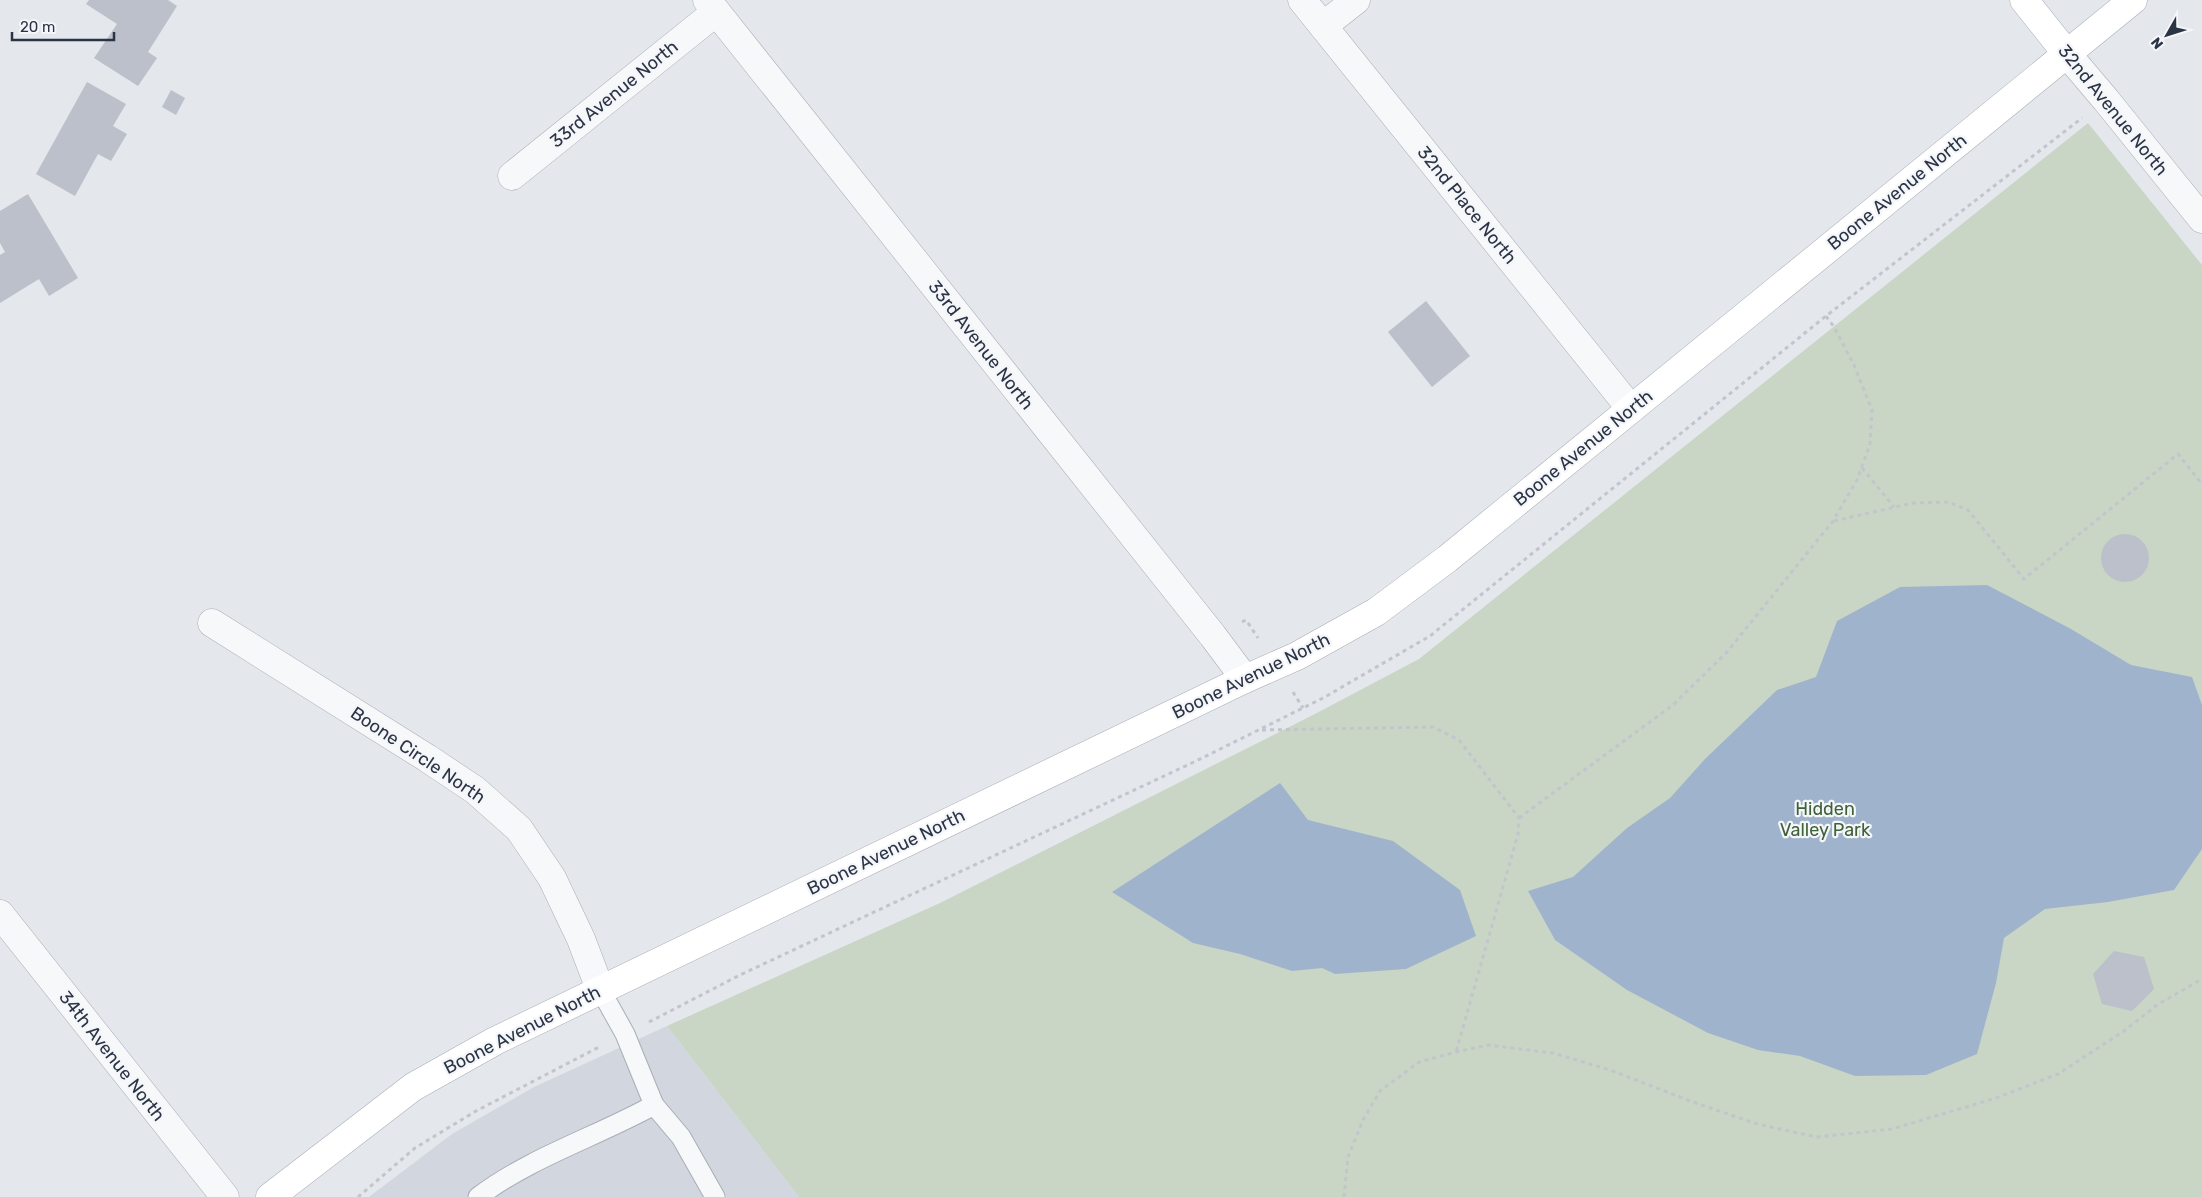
<svg xmlns="http://www.w3.org/2000/svg" width="2202" height="1197" viewBox="0 0 2202 1197" font-family="Rubik,sans-serif">
	<style>
		.built { fill: #d2d6de }
		.green { fill: #c9d6c5 }
		.water { fill: #9fb4cc }
		.building { fill: #bbc0ca }
		.lines { fill: none; stroke-linecap: round; stroke-linejoin: round }
		.lane-casing { stroke: #a9aeb7; stroke-width: 21 }
		.street-casing { stroke: #a9aeb7; stroke-width: 29 }
		.secondary-casing { stroke: #a9aeb7; stroke-width: 29 }
		.path { stroke: #c2c5cb; stroke-width: 3; stroke-dasharray: 4 4; stroke-linecap: butt }
		.lane { stroke: #f7f8fa; stroke-width: 19 }
		.street { stroke: #f7f8fa; stroke-width: 28 }
		.secondary { stroke: #fff; stroke-width: 28 }
		.labels { text-anchor: middle; stroke-width: 4.5; stroke-linejoin: round; paint-order: stroke }
		.street-label { font-size: 18px; fill: #2b3445; stroke: #f4f6f9 }
		.park-label { font-size: 18px; fill: #3f6138; stroke: #f4f6f9 }
	</style>
	<rect width="100%" height="100%" fill="#e4e7ec"/>
	<path class="built" d="M667,1026L799,1197H369L452,1134L534,1087Z"/>
	<path class="green" d="M2088,123L2202,265V1197H799L667,1026L940,903L1313,715L1419,659Z"/>
	<g class="water">
		<path d="M1987,585L2071,629L2131,665L2192,677L2202,705V849L2174,890L2108,902L2045,909L2004,938L1996,983L1977,1054L1926,1075L1855,1076L1800,1056L1758,1050L1708,1033L1627,990L1555,940L1528,891L1573,877L1627,828L1670,798L1705,759L1777,690L1816,677L1837,621L1900,587Z"/>
		<path d="M1280,783L1308,820L1393,841L1460,890L1476,936L1406,969L1335,974L1322,968L1292,971L1240,954L1193,943L1112,892Z"/>
	</g>
	<g class="building">
		<path d="M89,0H168L177,6L148,52L157,58L138,86L94,58L117,24L86,4Z"/>
		<path d="M87,82L126,104L113,126L127,134L111,161L98,154L75,196L36,174Z"/>
		<path d="M171,90L185,98L176,115L162,107Z"/>
		<path d="M28,194L78,278L49,296L39,279L0,303V255L5,252L0,243V211Z"/>
		<path d="M1426,301L1470,356L1432,387L1388,332Z"/>
		<circle cx="2125" cy="558" r="24"/>
		<path d="M2114,951L2144,957L2154,989L2132,1011L2102,1004L2093,974Z"/>
	</g>
	<g class="lines">
		<defs>
			<g id="lane">
				<path d="M654,1105L681,1137L715,1197"/>
				<path d="M478,1197C531,1157 596,1137 654,1105L625,1034L600,989"/>
			</g>
			<g id="street">
				<path d="M707,0L1213,636L1245,679"/>
				<path d="M1302,0L1631,409"/>
				<path d="M1323,26L1356,0"/>
				<path d="M2067,54L2106,100L2202,219"/>
				<path d="M512,176L716,12"/>
				<path d="M212,623L427,758L475,790L519,829L552,878L581,939L600,989"/>
				<path d="M0,914L225,1197"/>
			</g>
			<g id="secondary">
				<path d="M2024,0L2067,54"/>
				<path d="M270,1197L413,1087L495,1041L1245,679L1297,656L1376,612L1447,559L2133,0"/>
			</g>
		</defs>
		<use href="#lane" class="lane-casing"/>
		<use href="#street" class="street-casing"/>
		<use href="#secondary" class="secondary-casing"/>
		<g class="path">
			<path d="M1862,468L1894,507"/>
			<path d="M1834,521L1913,503L1948,502L1968,510L2024,579L2178,454L2202,484"/>
			<path d="M1242,622L1246,620L1258,638"/>
			<path d="M1293,692L1303,708"/>
			<path d="M1262,730L1433,727L1459,740L1519,818L1518,834L1456,1052"/>
			<path d="M1519,818L1673,705L1727,652L1833,521L1857,480L1870,444L1872,410L1854,365L1834,327L1826,316"/>
			<path d="M649,1022L740,975L1194,762L1323,698L1430,636L1826,316L2082,118"/>
			<path d="M358,1197L415,1148L476,1111L601,1046"/>
			<path d="M1344,1197L1348,1157L1363,1120L1380,1091L1419,1062L1456,1052L1488,1045L1553,1053L1610,1070L1693,1102L1757,1124L1817,1137L1892,1129L1996,1098L2058,1074L2124,1031L2157,1005L2202,979"/>
		</g>
		<use href="#lane" class="lane"/>
		<use href="#street" class="street"/>
		<use href="#secondary" class="secondary"/>
	</g>
	<g class="labels">
		<g class="street-label">
			<text transform="translate(614 94) rotate(-39)" y="6">33rd Avenue North</text>
			<text transform="translate(2113 110) rotate(51)" y="6">32nd Avenue North</text>
			<text transform="translate(1897 192) rotate(-39)" y="6">Boone Avenue North</text>
			<text transform="translate(1467 205) rotate(51)" y="6">32nd Place North</text>
			<text transform="translate(981 345) rotate(52)" y="6">33rd Avenue North</text>
			<text transform="translate(1583 448) rotate(-39)" y="6">Boone Avenue North</text>
			<text transform="translate(1251 676) rotate(-26)" y="6">Boone Avenue North</text>
			<text transform="translate(418 755) rotate(34)" y="6">Boone Circle North</text>
			<text transform="translate(886 852) rotate(-26)" y="6">Boone Avenue North</text>
			<text transform="translate(522 1030) rotate(-27)" y="6">Boone Avenue North</text>
			<text transform="translate(112 1056) rotate(52)" y="6">34th Avenue North</text>
		</g>
		<g class="park-label">
			<text x="1825" y="815">Hidden<tspan x="1825" dy="21">Valley Park</tspan></text>
		</g>
	</g>
	<g transform="translate(2167 35) rotate(231)" stroke="#f4f6f9" stroke-width="4" paint-order="stroke">
	<path d="M0-4L9 19L0 12L-9 19Z" fill="#2b3445"/>
	<text y="-8" font-size="14" font-weight="bold" text-anchor="middle" fill="#2b3445">N</text>
	</g>
	<path d="M12 32v8h102v-8" fill="none" stroke="#2b3445" stroke-width="2.5"/>
	<text x="20" y="32" font-size="15" fill="#2b3445" stroke="#f4f6f9" stroke-width="4" paint-order="stroke">20 m</text>
</svg>
